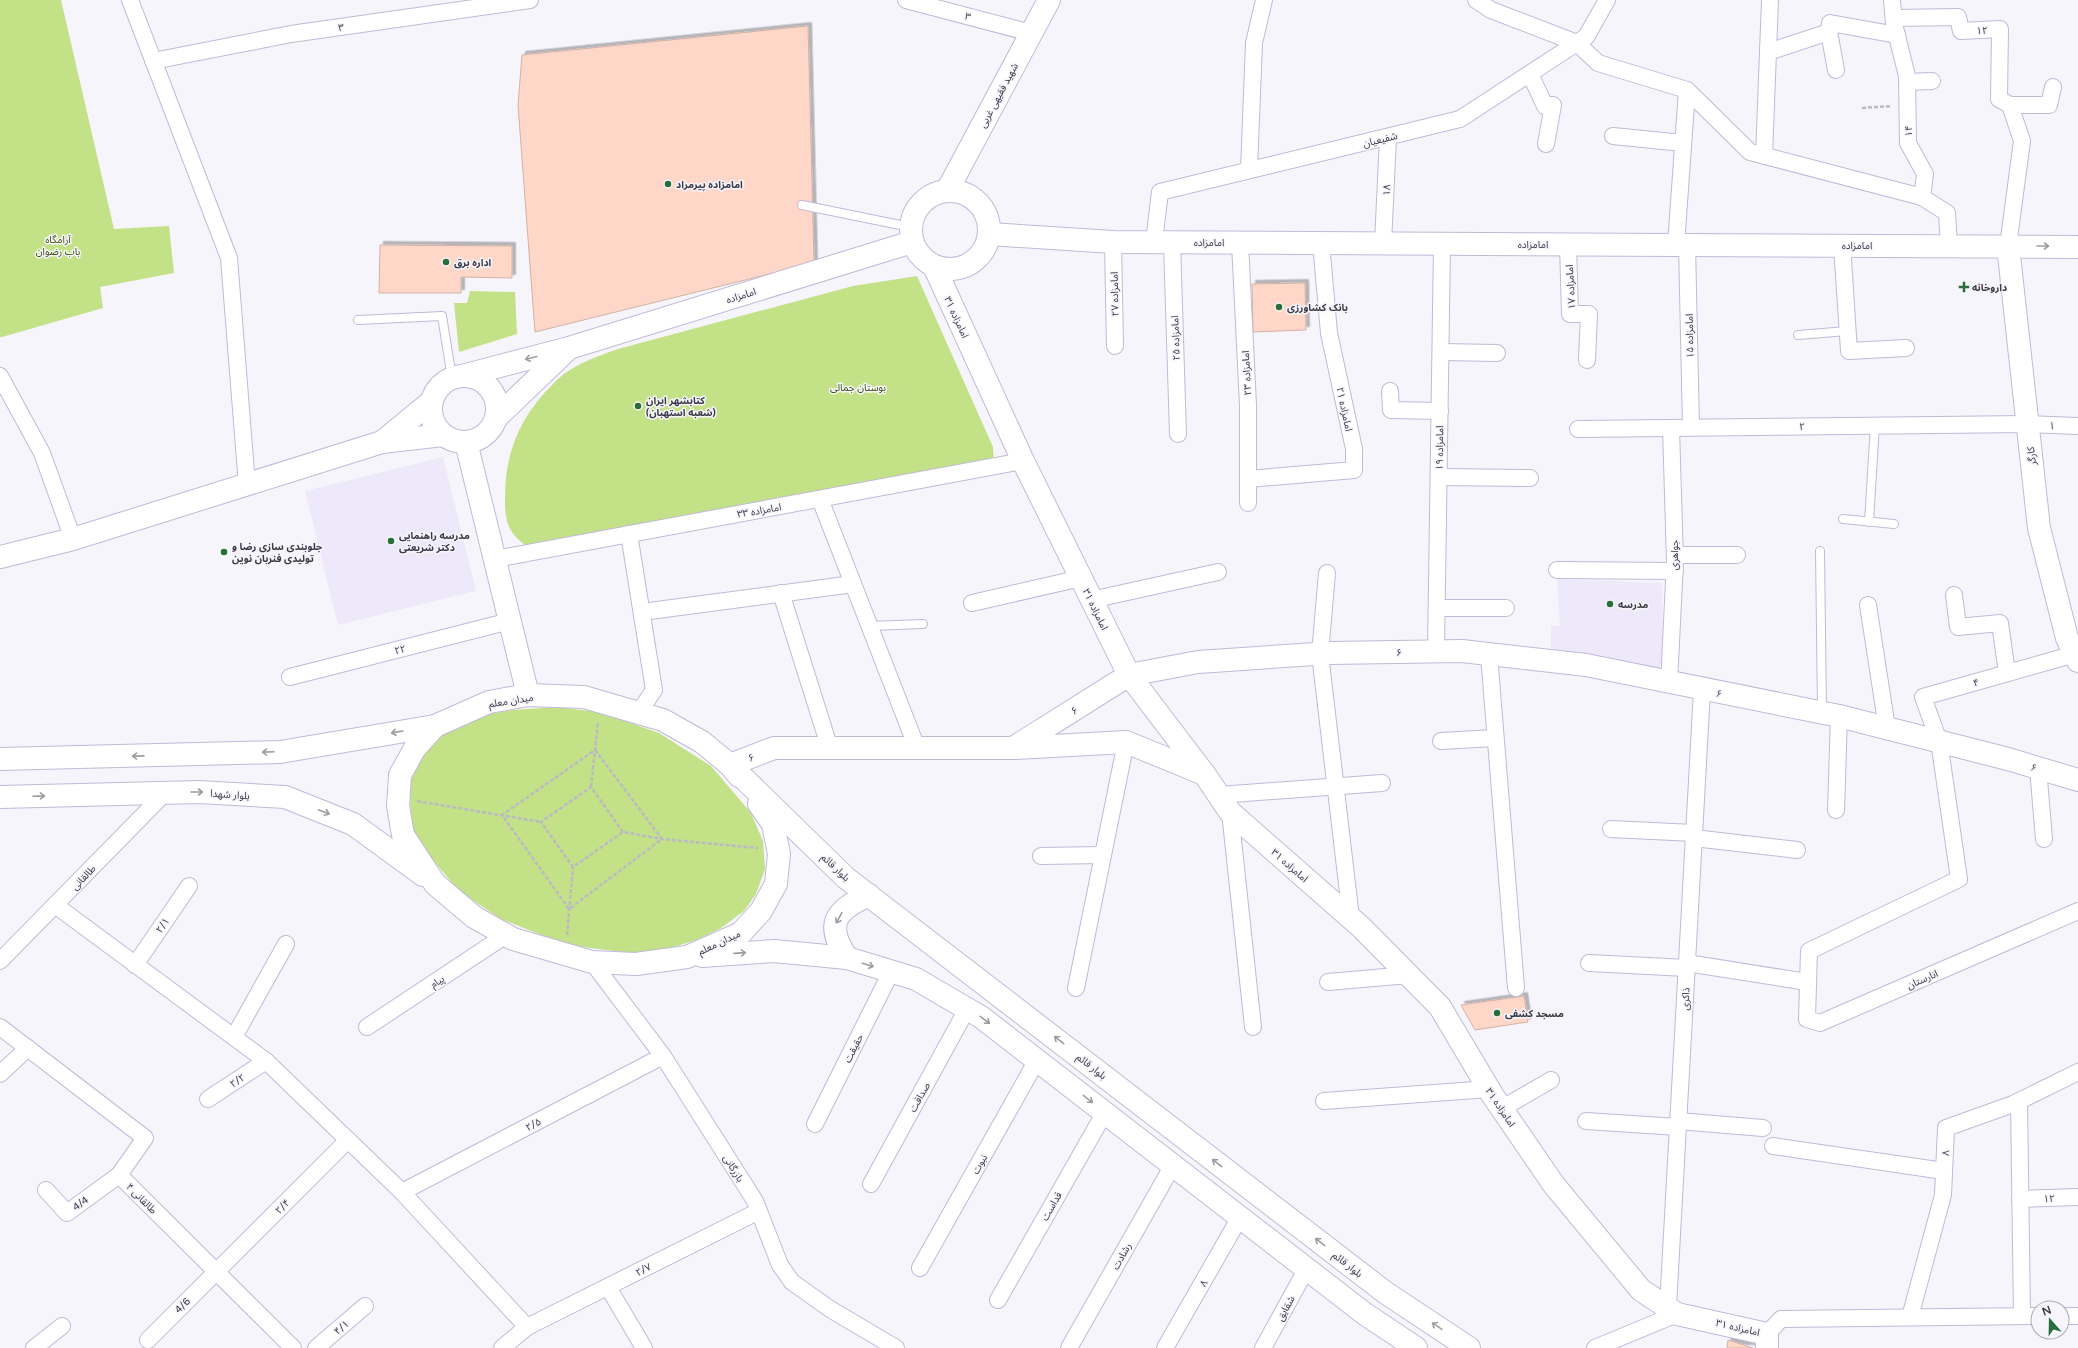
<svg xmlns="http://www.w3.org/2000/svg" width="2078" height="1348" viewBox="0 0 2078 1348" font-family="'Varela Round','Noto Sans Arabic',sans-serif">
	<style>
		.built { fill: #ede9fa }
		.green { fill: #c3e186 }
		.building { fill: #fed7c8; stroke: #d4b1a3; filter: url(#shadow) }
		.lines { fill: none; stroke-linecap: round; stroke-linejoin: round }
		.lane-casing { stroke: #c0b9da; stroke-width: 10 }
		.street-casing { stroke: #c0b9da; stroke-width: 18 }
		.secondary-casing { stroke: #c0b9da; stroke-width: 24 }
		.path { stroke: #bbbac3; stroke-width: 2.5; stroke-dasharray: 4 2; stroke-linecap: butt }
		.lane { stroke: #fff; stroke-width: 8 }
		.street { stroke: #fff; stroke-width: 16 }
		.secondary { stroke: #fff; stroke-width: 22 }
		.oneway { stroke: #9e9ca2 }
		.poi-dot { fill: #296d38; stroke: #f6f5fc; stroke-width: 1.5 }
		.labels { text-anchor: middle; stroke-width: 3; stroke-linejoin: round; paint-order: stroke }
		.street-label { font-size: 10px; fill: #3c3946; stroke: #f6f5fc }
		.poi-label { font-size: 10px; font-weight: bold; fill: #3c3946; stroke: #f6f5fc; text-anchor: start }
		.park-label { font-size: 10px; fill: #394a05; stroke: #f6f5fc }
	</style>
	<defs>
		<filter id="shadow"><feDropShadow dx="3.5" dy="-3.5" stdDeviation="0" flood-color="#0004"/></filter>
	</defs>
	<rect width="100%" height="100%" fill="#f6f5fc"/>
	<g class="built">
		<path d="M443,457L476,591L338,625L305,491Z"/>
		<path d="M1557,579L1662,583L1663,658L1658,670L1551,649V626H1560Z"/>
	</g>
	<g class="green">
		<path d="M0,0H61L114,229L169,226L174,273L100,287L103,308L2,337H0Z"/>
		<path d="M917,276L993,447L994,464L525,545C506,531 505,519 505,497C505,451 521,415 554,383C571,365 596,357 618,349L853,286Z"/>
		<path d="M470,291L515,292L517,334L459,352L454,303H467Z"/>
		<path d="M556,707L599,712L659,733L711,766L751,813L763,841L765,869L756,894L744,911L721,928L696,940L664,950L631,953L566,945L501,919L459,891L426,852L412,827L409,784L423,755L446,731L479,715L513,710Z"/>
	</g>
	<g class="building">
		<path d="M808,26L814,263L535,332L518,105L522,55Z"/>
		<path d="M380,245L512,246V278L461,277V293H379Z"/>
		<path d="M1305,283L1306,330L1253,332L1252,284Z"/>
		<path d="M1524,996L1528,1022L1475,1030L1461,1005Z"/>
		<path d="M1728,1340L1753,1348H1727Z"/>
	</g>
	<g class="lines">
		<defs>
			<g id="lane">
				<path d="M802,205L910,227"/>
				<path d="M358,320L442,316L452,378"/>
				<path d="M1798,335L1847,331"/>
				<path d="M1843,519L1894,524"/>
				<path d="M1869,522L1875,425"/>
				<path d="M1820,551L1822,712"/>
				<path d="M869,626L923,624"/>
			</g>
			<g id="street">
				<path d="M130,0L229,258L247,485"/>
				<path d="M906,0L1031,33"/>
				<path d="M1476,0L1491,10L1577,43L1598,63L1687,90L1750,152L1922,197"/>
				<path d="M1892,0L1894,24L1907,76L1908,143L1925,174L1922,197L1947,213L1949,246"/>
				<path d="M1894,18L1958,17L1961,31L2000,29L1999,99L2010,105H2049L2053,87"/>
				<path d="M1829,32L1836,70"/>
				<path d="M1768,52L1829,32L1830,23L1897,35"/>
				<path d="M153,61L291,34L530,0"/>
				<path d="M1530,74L1545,106L1553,105L1546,144"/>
				<path d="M1907,82L1932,81"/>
				<path d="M1613,136L1683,143"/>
				<path d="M1764,156L1770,0"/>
				<path d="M1249,170L1254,43L1264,0"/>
				<path d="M1113,242L1115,346"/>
				<path d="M1154,242L1160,192L1460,119L1586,37L1607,0"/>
				<path d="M1172,242L1178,434"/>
				<path d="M1240,243L1248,405V503"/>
				<path d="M1383,243L1388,137"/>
				<path d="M1568,244L1570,314H1589L1587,360"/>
				<path d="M1676,245L1687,90"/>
				<path d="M1687,245L1691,427"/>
				<path d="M1842,245L1849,351L1906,348"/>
				<path d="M2008,246L2022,141L2010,105"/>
				<path d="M1441,352L1497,353"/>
				<path d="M0,376L42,453L73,539"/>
				<path d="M1390,391L1391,410L1440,411"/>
				<path d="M1578,429L2027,424L2078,426"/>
				<path d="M1439,477L1530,478"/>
				<path d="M1248,479L1354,470V449L1329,333L1321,243"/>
				<path d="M820,499L917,748"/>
				<path d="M629,534L654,690L639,712"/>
				<path d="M1675,555H1737"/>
				<path d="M495,559L1023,461"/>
				<path d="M1557,570L1675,571"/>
				<path d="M1327,573L1320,654L1351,918"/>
				<path d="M781,593L830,749"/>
				<path d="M1954,595L1958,627L2000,623L2007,673"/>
				<path d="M1091,600L1218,572"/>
				<path d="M972,603L1081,578"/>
				<path d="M1868,605L1887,728"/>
				<path d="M1437,608H1506"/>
				<path d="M642,612L853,584"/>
				<path d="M1436,652L1442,243"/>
				<path d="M2075,654L1923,697L1939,741L1959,879L1809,951L1807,1019L1820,1023L2078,911"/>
				<path d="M1489,655L1516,988"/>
				<path d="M290,677L510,621"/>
				<path d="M1669,683L1675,561L1671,428"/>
				<path d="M1441,741L1495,738"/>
				<path d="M2038,768L2044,839"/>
				<path d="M1219,795L1382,783"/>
				<path d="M1836,810L1839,716"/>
				<path d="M1230,812L1253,1027"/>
				<path d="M1611,829L1694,833"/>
				<path d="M1694,838L1797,850"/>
				<path d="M1041,856L1103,855"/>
				<path d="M55,905L266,1061L402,1192L527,1327"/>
				<path d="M0,961L165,793"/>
				<path d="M592,962L663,1056L755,1201L780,1265L792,1282L830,1309L896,1348"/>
				<path d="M1589,963L1687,968"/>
				<path d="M1687,963L1807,982"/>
				<path d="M135,965L189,886"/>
				<path d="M1328,982L1409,975"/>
				<path d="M1076,988L1126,742"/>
				<path d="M0,1027L145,1138L119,1175L293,1348"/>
				<path d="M367,1027L506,935"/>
				<path d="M234,1037L286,944"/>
				<path d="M0,1074L28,1048"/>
				<path d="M208,1099L266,1061"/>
				<path d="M1324,1101L1489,1089"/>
				<path d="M2019,1101L2022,1316"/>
				<path d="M1501,1109L1551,1080"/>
				<path d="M1586,1121L1678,1127"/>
				<path d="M1678,1121L1763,1128"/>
				<path d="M815,1124L891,972"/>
				<path d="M1773,1146L1944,1171"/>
				<path d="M871,1184L967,1009"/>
				<path d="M46,1190L67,1213L119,1175"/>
				<path d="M402,1192L663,1056"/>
				<path d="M2020,1199L2078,1197"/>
				<path d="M920,1268L1037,1060"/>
				<path d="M608,1287L644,1348"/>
				<path d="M998,1300L1105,1112"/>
				<path d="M1668,1307L1702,690"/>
				<path d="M2062,1316H2078"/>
				<path d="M1910,1317L1943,1195L1946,1128L2013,1104L2078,1072"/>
				<path d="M1767,1334L1781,1319L2038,1316"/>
				<path d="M148,1340L348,1140"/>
				<path d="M34,1348L62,1326"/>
				<path d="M316,1348L365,1306"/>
				<path d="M502,1348L527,1327L759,1211"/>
				<path d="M1069,1348L1173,1165"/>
				<path d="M1165,1348L1240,1217"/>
				<path d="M1263,1348L1307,1268"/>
				<path d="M1595,1348L1677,1314"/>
			</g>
			<g id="secondary">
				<path d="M947,191L1049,0"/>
				<circle cx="950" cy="230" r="39"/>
				<path d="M989,234L1113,242L2078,247"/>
				<path d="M2008,246L2039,528L2067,638L2078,661"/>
				<path d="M934,266L1023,461L1129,675L1205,775L1230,812L1361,927L1440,1007L1493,1096L1554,1185L1641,1290L1677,1314L1767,1334V1348"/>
				<circle cx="464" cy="409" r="33"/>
				<path d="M462,376L569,348L912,242"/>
				<path d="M497,417L568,349"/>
				<path d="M382,442L432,401"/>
				<path d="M466,442L528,695"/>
				<path d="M0,557L73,539L382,442L443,435"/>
				<path d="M435,726L415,748L400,775L398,806L403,835L435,884L474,917L513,939L592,962L636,964L687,957L741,933L761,911L776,884L779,854L773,824L759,804"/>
				<path d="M1015,748L1126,742L1204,774"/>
				<path d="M0,759L280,752L435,726L489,702L528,695L584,697L663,720L702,742L730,765L739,776"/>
				<path d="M0,797L199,792L285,797L353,824L423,875"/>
				<path d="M702,956L774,951L847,958L916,979L981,1017L1365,1314L1416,1348"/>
				<path d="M847,958C825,924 834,911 869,895"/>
				<path d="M1469,1348L1386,1293L846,878L730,765L774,748H1013L1129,675L1198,662L1329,653L1462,651L1586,665L1839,716L2008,759L2078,780"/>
			</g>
		</defs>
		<use href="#lane" class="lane-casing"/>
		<use href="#street" class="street-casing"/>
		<use href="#secondary" class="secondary-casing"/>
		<g class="path">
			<path d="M1862,108L1892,106"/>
			<path d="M595,750L662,839L569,909L502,815Z"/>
			<path d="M591,787L598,722"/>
			<path d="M417,801L541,822"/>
			<path d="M623,832L591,787L541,822L573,867L623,832L662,839L758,848"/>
			<path d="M567,935L573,867"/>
		</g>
		<use href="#lane" class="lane"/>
		<use href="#street" class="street"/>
		<use href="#secondary" class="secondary"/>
	</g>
	<defs><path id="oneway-shaft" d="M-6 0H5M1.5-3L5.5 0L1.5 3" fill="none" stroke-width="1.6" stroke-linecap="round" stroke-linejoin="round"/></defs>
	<g class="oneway">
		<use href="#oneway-shaft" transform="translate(2043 246)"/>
		<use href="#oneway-shaft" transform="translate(531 358) rotate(166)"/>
		<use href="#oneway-shaft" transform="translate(397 732) rotate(170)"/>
		<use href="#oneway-shaft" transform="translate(268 752) rotate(178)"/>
		<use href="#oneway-shaft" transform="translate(138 756) rotate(179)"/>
		<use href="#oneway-shaft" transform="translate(197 792)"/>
		<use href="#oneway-shaft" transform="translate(39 796) rotate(-2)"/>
		<use href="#oneway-shaft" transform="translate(324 812) rotate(21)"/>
		<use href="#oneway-shaft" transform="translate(839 918) rotate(118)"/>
		<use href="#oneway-shaft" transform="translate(740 953) rotate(-4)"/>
		<use href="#oneway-shaft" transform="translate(868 965) rotate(17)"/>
		<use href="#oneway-shaft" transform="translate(985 1020) rotate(37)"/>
		<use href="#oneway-shaft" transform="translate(1059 1040) rotate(-142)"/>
		<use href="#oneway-shaft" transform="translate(1088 1099) rotate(38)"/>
		<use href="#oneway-shaft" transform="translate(1217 1163) rotate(-142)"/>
		<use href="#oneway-shaft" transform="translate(1320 1242) rotate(-142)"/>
		<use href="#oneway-shaft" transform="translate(1437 1326) rotate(-146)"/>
	</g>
	<g class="poi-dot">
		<circle cx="668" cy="184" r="4"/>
		<circle cx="446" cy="262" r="4"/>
		<path d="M1962 281h4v4h4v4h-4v4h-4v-4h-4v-4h4z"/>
		<circle cx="1279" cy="307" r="4"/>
		<circle cx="638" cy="406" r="4"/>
		<circle cx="391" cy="541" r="4"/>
		<circle cx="224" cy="552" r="4"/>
		<circle cx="1610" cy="604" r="4"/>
		<circle cx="1497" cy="1013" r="4"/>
	</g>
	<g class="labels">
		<g class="street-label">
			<text transform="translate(968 16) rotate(15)" y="4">۳</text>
			<text transform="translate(341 27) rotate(-8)" y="4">۳</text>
			<text transform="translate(1982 30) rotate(-3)" y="4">۱۲</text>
			<text transform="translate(998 95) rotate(-62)" y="4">شهید فقیهی غربی</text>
			<text transform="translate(1908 131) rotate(-91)" y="4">۱۴</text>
			<text transform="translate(1380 139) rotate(-14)" y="4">شفیعیان</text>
			<text transform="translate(1386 190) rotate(-87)" y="4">۱۸</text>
			<text x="1209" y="246">امامزاده</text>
			<text x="1533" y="248">امامزاده</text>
			<text x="1857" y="249">امامزاده</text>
			<text transform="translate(1570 287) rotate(-93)" y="4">امامزاده ۱۷</text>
			<text transform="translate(1114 294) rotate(-91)" y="4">امامزاده ۲۷</text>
			<text transform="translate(741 295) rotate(-17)" y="4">امامزاده</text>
			<text transform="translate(957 317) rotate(65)" y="4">امامزاده ۳۱</text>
			<text transform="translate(1689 336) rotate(-91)" y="4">امامزاده ۱۵</text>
			<text transform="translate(1175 338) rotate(-92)" y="4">امامزاده ۲۵</text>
			<text transform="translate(1246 373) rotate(-93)" y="4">امامزاده ۲۳</text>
			<text transform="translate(1345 409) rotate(78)" y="4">امامزاده ۲۱</text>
			<text transform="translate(2052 425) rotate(2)" y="4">۱</text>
			<text transform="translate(1802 426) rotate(-1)" y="4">۲</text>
			<text transform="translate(1439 448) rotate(-89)" y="4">امامزاده ۱۹</text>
			<text transform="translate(2031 456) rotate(-97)" y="4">کارگر</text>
			<text transform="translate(759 510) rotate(-10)" y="4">امامزاده ۳۳</text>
			<text transform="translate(1674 555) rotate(-90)" y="4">جواهری</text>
			<text transform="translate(1096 609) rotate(64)" y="4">امامزاده ۳۱</text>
			<text transform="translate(400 649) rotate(-14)" y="4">۲۲</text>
			<text transform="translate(1399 652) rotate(-1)" y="4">۶</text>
			<text transform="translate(1976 682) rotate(-16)" y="4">۴</text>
			<text transform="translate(1719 693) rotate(11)" y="4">۶</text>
			<text transform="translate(511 700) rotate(-9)" y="4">میدان معلم</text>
			<text transform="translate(1074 710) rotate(-32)" y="4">۶</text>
			<text transform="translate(751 757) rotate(-21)" y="4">۶</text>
			<text transform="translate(2034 767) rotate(17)" y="4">۶</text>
			<text transform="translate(230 794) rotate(4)" y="4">بلوار شهدا</text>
			<text transform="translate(1290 865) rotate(41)" y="4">امامزاده ۳۱</text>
			<text transform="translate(836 867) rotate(43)" y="4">بلوار قائم</text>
			<text transform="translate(83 877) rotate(-46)" y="4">طالقانی</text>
			<text transform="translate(162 925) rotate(-56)" y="4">۲/۱</text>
			<text transform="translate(719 942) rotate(-25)" y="4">میدان معلم</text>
			<text transform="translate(1922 979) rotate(-24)" y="4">انارستان</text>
			<text transform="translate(437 981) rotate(-34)" y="4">پیام</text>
			<text transform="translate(1685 999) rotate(-87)" y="4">ذاکری</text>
			<text transform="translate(853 1048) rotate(-63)" y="4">حقیقت</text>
			<text transform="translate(1092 1066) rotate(38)" y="4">بلوار قائم</text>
			<text transform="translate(237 1080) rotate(-34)" y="4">۲/۲</text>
			<text transform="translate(919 1097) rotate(-61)" y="4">صداقت</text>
			<text transform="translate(1501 1107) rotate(56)" y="4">امامزاده ۳۱</text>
			<text transform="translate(533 1124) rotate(-27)" y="4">۲/۵</text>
			<text transform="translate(1945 1153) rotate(-88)" y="4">۸</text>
			<text transform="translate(979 1164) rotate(-61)" y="4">نبوت</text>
			<text transform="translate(734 1168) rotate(58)" y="4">بازرگانی</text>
			<text transform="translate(142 1198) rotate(45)" y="4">طالقانی ۴</text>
			<text transform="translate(2049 1198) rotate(-2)" y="4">۱۲</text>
			<text transform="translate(80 1203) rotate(-36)" y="4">4/4</text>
			<text transform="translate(282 1206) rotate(-45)" y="4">۲/۴</text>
			<text transform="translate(1051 1206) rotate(-60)" y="4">قداست</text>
			<text transform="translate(1121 1256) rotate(-61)" y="4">رشادت</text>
			<text transform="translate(1348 1264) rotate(38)" y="4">بلوار قائم</text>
			<text transform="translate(643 1269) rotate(-27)" y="4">۲/۷</text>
			<text transform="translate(1203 1283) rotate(-60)" y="4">۸</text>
			<text transform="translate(182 1305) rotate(-45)" y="4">4/6</text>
			<text transform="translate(1285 1308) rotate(-61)" y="4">شقایق</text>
			<text transform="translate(341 1327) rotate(-41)" y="4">۴/۱</text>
			<text transform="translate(1738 1327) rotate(13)" y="4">امامزاده ۳۱</text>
		</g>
		<g class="poi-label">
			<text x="676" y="188">امامزاده پیرمراد</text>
			<text x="454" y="266">اداره برق</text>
			<text x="1972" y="291">داروخانه</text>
			<text x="1287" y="311">بانک کشاورزی</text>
			<text x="646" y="404">کتابشهر ایران<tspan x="646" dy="12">(شعبه استهبان)</tspan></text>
			<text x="399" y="539">مدرسه راهنمایی<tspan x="399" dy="12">دکتر شریعتی</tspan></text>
			<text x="232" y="550">جلوبندی سازی رضا و<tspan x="232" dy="12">تولیدی فنربان نوین</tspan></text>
			<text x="1618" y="608">مدرسه</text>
			<text x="1505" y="1017">مسجد کشفی</text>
		</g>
		<g class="park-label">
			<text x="58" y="243">آرامگاه<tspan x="58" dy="12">باب رضوان</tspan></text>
			<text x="858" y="391">بوستان جمالی</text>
		</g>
	</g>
	<g transform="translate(2050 1320) rotate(340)"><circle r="19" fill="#f6f5fc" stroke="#acaab3"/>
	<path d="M0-3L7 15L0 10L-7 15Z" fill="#296d38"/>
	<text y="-6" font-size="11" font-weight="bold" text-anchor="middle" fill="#3c3946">N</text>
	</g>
</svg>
